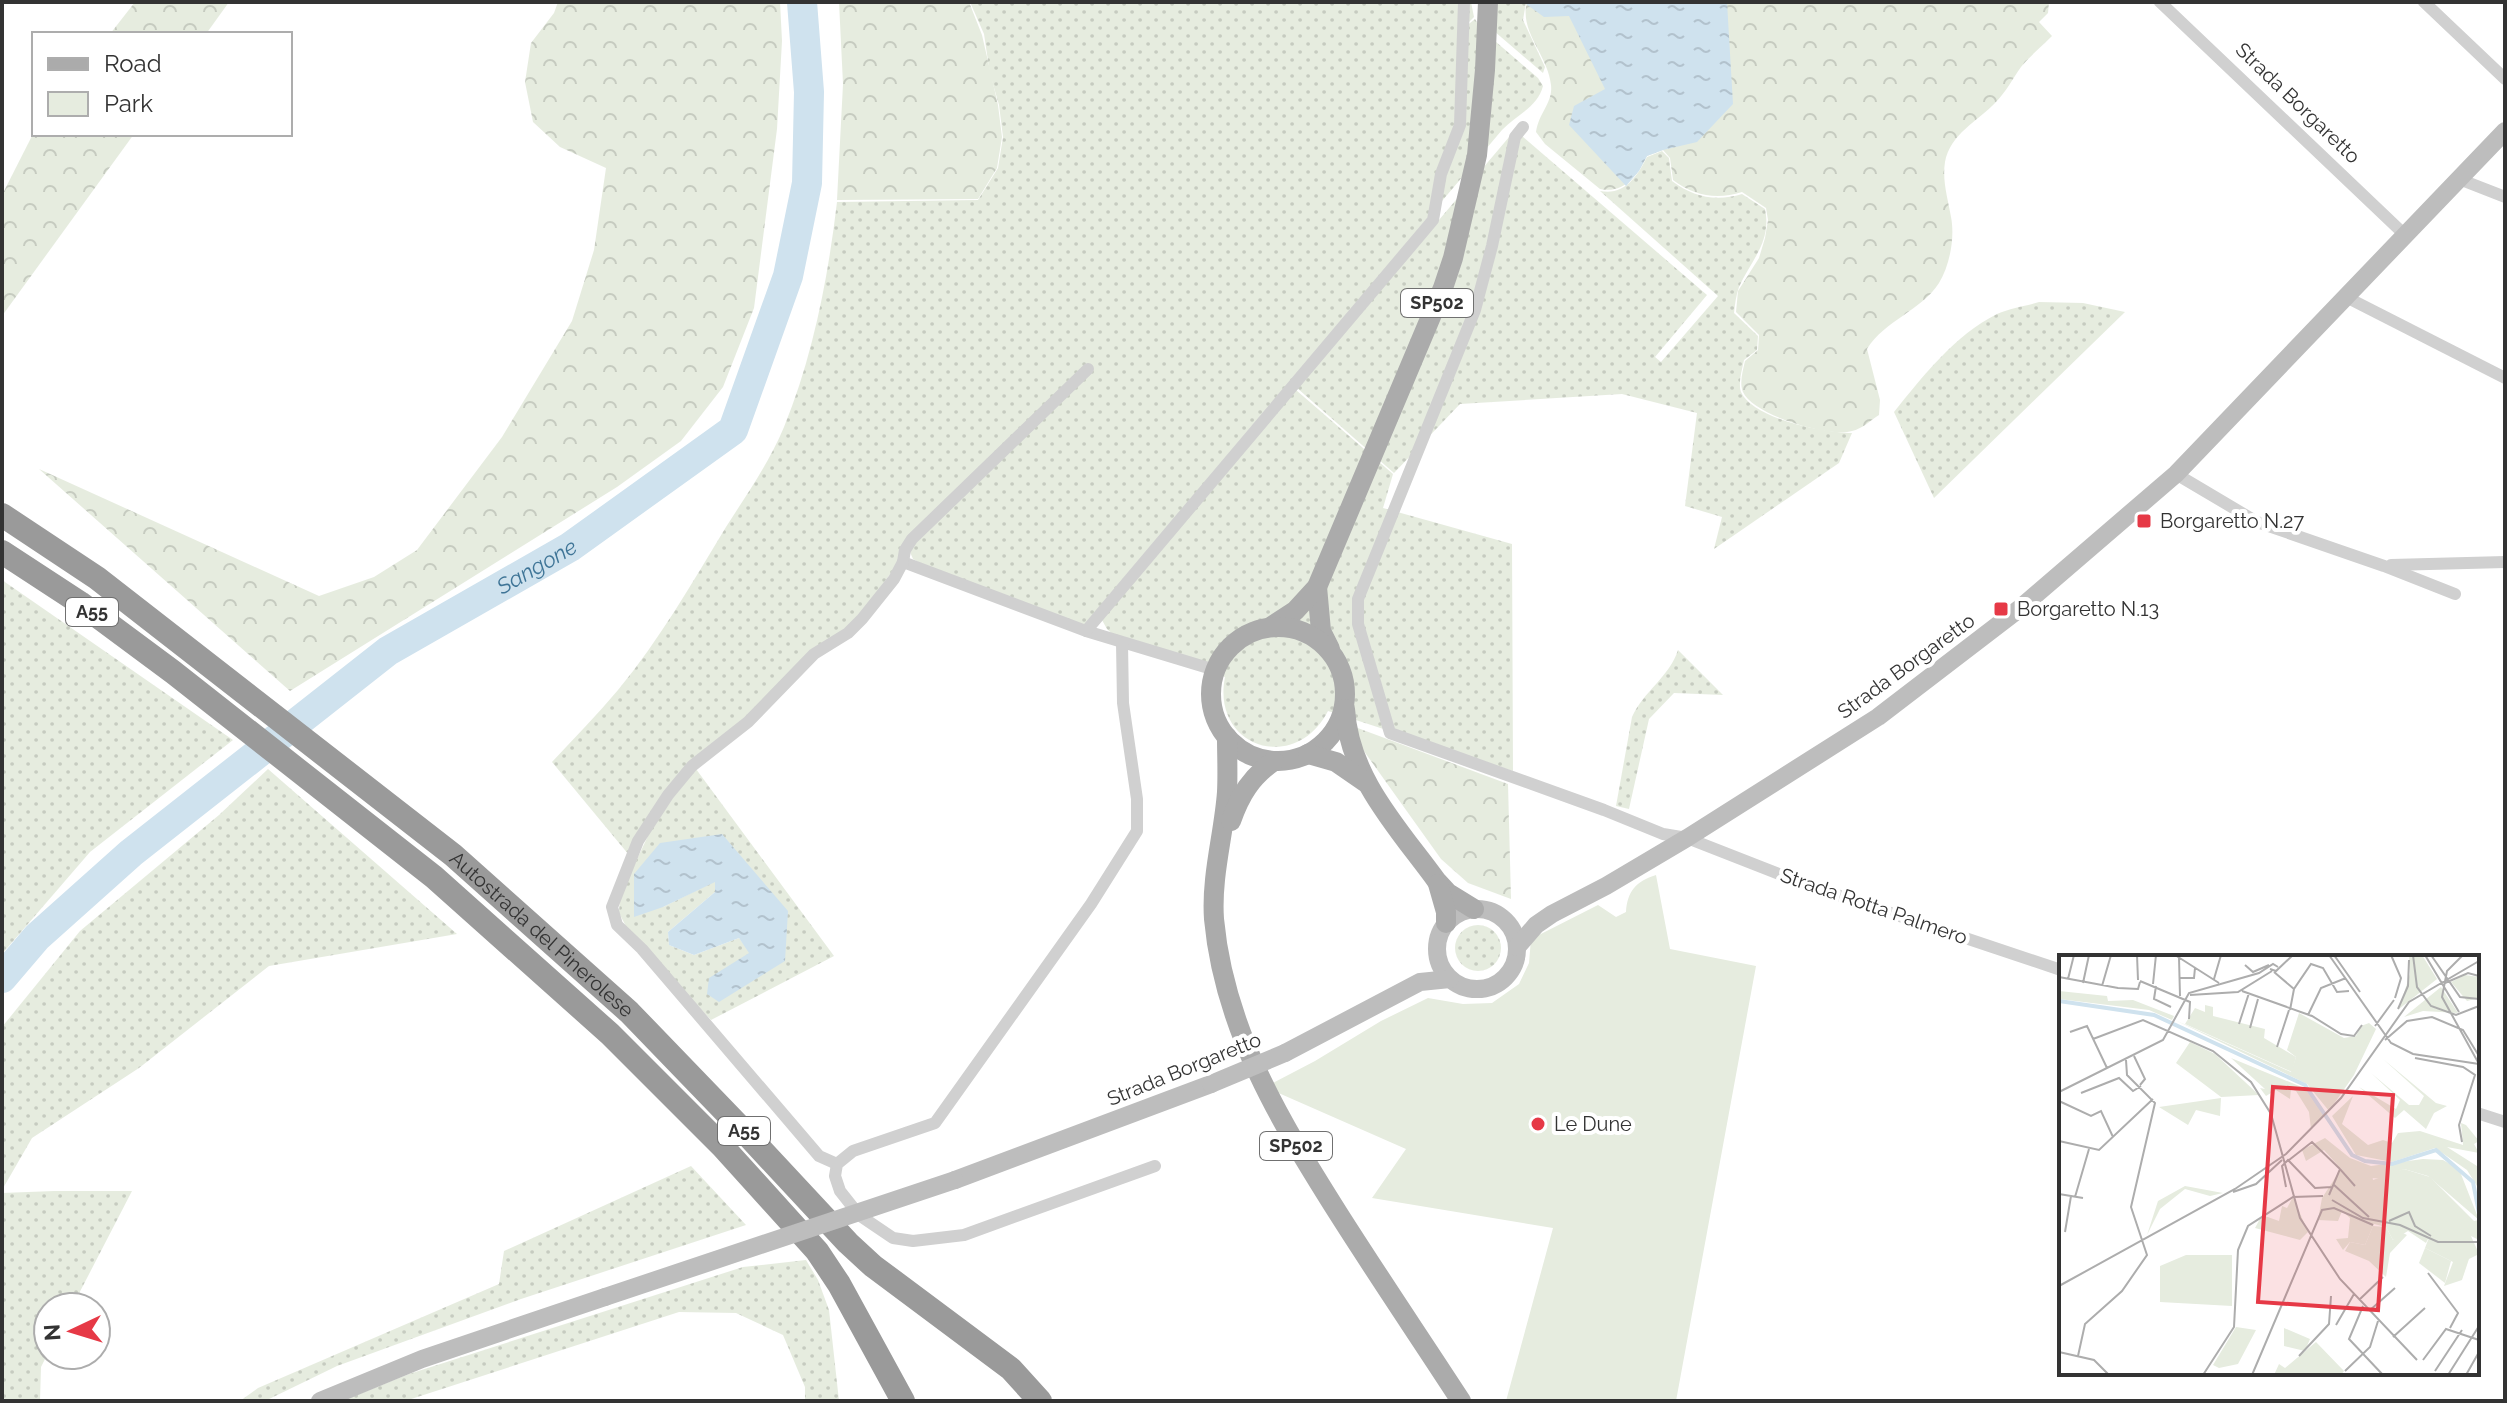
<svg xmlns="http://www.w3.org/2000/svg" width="2507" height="1403" viewBox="0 0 2507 1403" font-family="Raleway,sans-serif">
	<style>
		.grass { fill: url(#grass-dots); fill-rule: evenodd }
		.forest { fill: url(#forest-crowns) }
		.park { fill: #e6ecdf }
		.water { fill: url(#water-ripples) }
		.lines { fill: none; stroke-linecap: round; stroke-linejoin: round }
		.river { stroke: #cfe2ee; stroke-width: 30 }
		.street { stroke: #d0d0d0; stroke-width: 12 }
		.secondary { stroke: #bdbdbd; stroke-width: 18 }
		.primary { stroke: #ababab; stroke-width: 20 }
		.highway { stroke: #9a9a9a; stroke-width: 24 }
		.secondary-bridge { stroke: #bdbdbd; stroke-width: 18 }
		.poi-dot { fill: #e63946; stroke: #fff; stroke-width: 3 }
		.labels { text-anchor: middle; stroke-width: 8; stroke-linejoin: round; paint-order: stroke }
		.shield { fill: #fff; stroke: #707070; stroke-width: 2 }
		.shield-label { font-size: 18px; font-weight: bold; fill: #333 }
		.street-label { font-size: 20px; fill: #333; stroke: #fff }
		.poi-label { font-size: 20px; fill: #333; stroke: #fff; text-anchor: start }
		.water-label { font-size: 22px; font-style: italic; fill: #3f7597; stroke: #fff }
		.inset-river { fill: none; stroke: #cfe2ee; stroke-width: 4 }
		.inset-road { fill: none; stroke: #adadad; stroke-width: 2 }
		.view { fill: #e63946; fill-opacity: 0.15; stroke: #e63946; stroke-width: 4 }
		.inset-edge { fill: none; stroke: #333; stroke-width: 4 }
	</style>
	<defs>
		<pattern id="grass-dots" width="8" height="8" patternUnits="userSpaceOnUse" patternTransform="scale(2)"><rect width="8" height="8" fill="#e6ecdf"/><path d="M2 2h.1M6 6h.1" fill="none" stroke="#c6cbc0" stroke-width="1.8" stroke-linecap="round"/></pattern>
		<pattern id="forest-crowns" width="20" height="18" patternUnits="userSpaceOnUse" patternTransform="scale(2)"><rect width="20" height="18" fill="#e6ecdf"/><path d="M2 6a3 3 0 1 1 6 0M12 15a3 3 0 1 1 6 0" fill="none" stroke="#c6cbc0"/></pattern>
		<pattern id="water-ripples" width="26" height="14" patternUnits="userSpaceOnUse" patternTransform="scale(2)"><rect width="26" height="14" fill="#cfe2ee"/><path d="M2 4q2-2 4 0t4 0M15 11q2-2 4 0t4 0" fill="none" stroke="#b2c2cd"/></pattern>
	</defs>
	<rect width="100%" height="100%" fill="#fff"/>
	<g class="grass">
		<path d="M970,2H1471L1474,17L1460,31L1475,19L1481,29L1538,78L1543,86C1538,107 1516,115 1502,130L1084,625L922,564L913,559L910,552L897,564L860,617L711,749L629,855L552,762C574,738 597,715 618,690C660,639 692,583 726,527C747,494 769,463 784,427C813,356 828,278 837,202L978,200L998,168L1003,137L999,105L990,74L984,34Z"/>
		<path d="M1479,2H1526L1523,20L1545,67L1543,73L1487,25Z"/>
		<path d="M1515,130L1707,295L1655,357L1661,362L1718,296L1600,191C1624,196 1637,177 1647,157L1662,151L1669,158L1672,181C1693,197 1716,202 1742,194L1765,209C1772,242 1751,260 1739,287C1736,295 1735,304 1734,313L1758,336L1757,350L1744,360C1742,370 1738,383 1741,392C1753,419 1825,433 1852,433L1839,463L1714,549L1722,517L1685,506L1697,413L1622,394L1460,404L1394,473L1297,388Z"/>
		<path d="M2039,302L2083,303L2125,312L1934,498L1894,412C1923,376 1955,335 1997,314C2010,308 2026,306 2039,302Z"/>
		<path d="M1296,390L1393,474L1383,508L1512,544L1513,771L1328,711C1295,775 1211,747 1225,677L1122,643L1107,629L1102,620Z"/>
		<path d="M2,580L233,740L90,852L2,954Z"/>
		<path d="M1678,650L1723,695L1674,693L1649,719L1629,809L1616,806L1632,717C1643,692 1670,676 1678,650Z"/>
		<path d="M268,769L457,934L269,966L139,1068L32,1138L2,1190V1027L80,931L219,815Z"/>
		<path d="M696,769L834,956L711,1020L629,932L619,913L620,895L656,819ZM722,834L785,961L750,952L739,938L694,955L669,945L668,932L715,892V881L663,907Z"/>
		<circle cx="1478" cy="948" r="23"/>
		<path d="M691,1166L746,1225L521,1299L337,1366L265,1401H240L258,1388L499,1284L504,1251Z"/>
		<path d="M54,1191H132L72,1307H48V1353L41,1367L40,1401H2V1193Z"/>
		<path d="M806,1260L818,1280L829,1310L839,1401H805V1387L783,1335L736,1313L679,1312L405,1401H342L409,1374L743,1267Z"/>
	</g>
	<g class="forest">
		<path d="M135,2H229L206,34H110Z"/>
		<path d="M558,2H780L782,41L777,129L754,308L723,387L681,441L617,487L290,691L39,469L319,596L374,577L417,550L502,437L572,321L594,250L606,168L560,147L533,122L525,82L531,43L554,13Z"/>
		<path d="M839,2H969L982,35L998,105L1002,137L997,168L978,199L837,200L843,84Z"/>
		<path d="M1527,2H2049L2048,13L2039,22L2052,36C2042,46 2030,56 2021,67C2013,78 2006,92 1996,102C1978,121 1950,134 1945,162C1942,181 1948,199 1951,217C1955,237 1950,265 1939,283C1921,311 1885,320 1867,349L1880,400L1879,415C1871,420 1862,429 1852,431C1829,438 1753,415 1743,392C1739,383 1743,370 1745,361L1758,350L1759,335L1736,312L1738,291L1759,258L1765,238L1768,220L1766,208L1742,192C1717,200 1694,196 1673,180L1670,158L1663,150L1647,156C1637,176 1624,194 1600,189L1545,144L1536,132C1539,112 1553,103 1551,85C1548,55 1519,32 1527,2Z"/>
		<path d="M34,132L134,134L2,316V195Z"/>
		<path d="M1355,727L1508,784L1511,899L1468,883L1441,859L1361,747Z"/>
	</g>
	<path class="park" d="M1656,875L1670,949L1756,966L1676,1401H1506L1553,1228L1372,1198L1406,1149L1265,1087L1315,1061L1381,1021L1428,998L1463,1004L1492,1003L1519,984L1529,963L1531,939L1598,905L1616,917L1626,912C1627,892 1636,881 1656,875Z"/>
	<g class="water">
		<path d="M1527,2H1727L1733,104L1697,142L1663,150L1647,156L1639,171L1626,186L1569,125L1574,106L1605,89L1569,16L1544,17L1526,4Z"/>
		<path d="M722,834L788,911L785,961L719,1002L707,994L709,978L749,953L739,938L694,955L669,945L668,932L715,892V882L663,907L634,917V874L660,843Z"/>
	</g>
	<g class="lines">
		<path class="river" id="s1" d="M2,978L37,937L131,853L388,651L570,547L733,430L788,276L807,183L809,92L802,2"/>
		<g class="street">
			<path d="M2160,2L2405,235"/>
			<path d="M2424,2L2505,79"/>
			<path d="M1523,127L1515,137L1492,246L1475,310L1358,599V624L1390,733L1604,810L1663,834L1687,838L1807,885L2061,970"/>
			<path d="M2459,179L2505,197"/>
			<path d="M2346,297L2505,378"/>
			<path d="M1088,369L912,539L905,550L903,562L1086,631L1215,670"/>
			<path d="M2176,474L2257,522L2384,566L2455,594"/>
			<path d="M2391,565L2505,562"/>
			<path d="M1086,631L1433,220L1441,174L1460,125L1464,2"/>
			<path d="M1122,643L1123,703L1137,799V831L1091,904L935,1123L853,1151L837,1164L835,1176L840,1191L859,1215L893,1238L913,1241L964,1235L1155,1166"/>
			<path d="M2477,1113L2505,1122"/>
			<path d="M837,1164L819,1156L642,949L617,925L612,907L638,841L668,795L692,766L748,722L814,654L848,633L862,619L894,579L903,562"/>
		</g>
		<g class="secondary">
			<circle cx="1477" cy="949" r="40"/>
			<path d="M1517,947L1536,925L1552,914L1606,886L1687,838L1878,717L2019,609L2176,474L2505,131"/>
			<path d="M1285,1053L1420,982L1450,979"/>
			<path d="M955,1180L1211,1084"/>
			<path d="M320,1401L422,1359L605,1297"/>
		</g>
		<g class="primary">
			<path d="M1317,587L1321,631L1330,649"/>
			<path d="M1272,626L1295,611L1317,587L1443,288L1453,258L1477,155L1485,70L1488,2"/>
			<circle cx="1278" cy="694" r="67"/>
			<path d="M1345,709C1349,777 1398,828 1436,880L1448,893L1474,909"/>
			<path d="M1227,737C1227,755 1228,774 1227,792C1224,834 1211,876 1214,919C1224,1029 1280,1121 1338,1213C1378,1276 1420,1338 1461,1401"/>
			<path d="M1308,754L1336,762L1365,782"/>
			<path d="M1231,821C1240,795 1251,777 1274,761"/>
			<path d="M1438,884L1446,912V923"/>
		</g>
		<g class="highway">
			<path id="s2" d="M2,515L97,578L453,855L629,1012L740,1127L848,1243L873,1266L1011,1369L1040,1401"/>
			<path d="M2,552L80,603L173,672L434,877L610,1034L722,1146L817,1251L839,1284L903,1401"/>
		</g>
		<g class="secondary-bridge">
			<path d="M1211,1084L1285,1053"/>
			<path d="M605,1297L955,1180"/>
		</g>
	</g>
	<g class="poi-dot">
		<rect x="2136" y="513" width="16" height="16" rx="4"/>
		<rect x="1993" y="601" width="16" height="16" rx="4"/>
		<circle cx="1538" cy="1124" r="8"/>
	</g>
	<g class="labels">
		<g class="shield">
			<rect x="1401" y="289" width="72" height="28" rx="6"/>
			<rect x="66" y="598" width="52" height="28" rx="6"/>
			<rect x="718" y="1117" width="52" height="28" rx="6"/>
			<rect x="1260" y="1132" width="72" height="28" rx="6"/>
		</g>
		<g class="shield-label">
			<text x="1437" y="309">SP502</text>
			<text x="92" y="618">A55</text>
			<text x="744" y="1137">A55</text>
			<text x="1296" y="1152">SP502</text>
		</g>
		<g class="street-label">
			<text transform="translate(2298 103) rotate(44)" y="7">Strada Borgaretto</text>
			<text transform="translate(1906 666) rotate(-36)" y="7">Strada Borgaretto</text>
			<text transform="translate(1874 906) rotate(19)" y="7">Strada Rotta Palmero</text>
			<text dy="7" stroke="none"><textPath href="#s2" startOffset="684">Autostrada del Pinerolese</textPath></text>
			<text transform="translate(1184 1069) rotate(-22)" y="7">Strada Borgaretto</text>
		</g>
		<g class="poi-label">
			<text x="2160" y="528">Borgaretto N.27</text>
			<text x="2017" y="616">Borgaretto N.13</text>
			<text x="1554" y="1131">Le Dune</text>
		</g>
		<g class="water-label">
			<text dy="8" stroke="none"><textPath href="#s1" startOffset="678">Sangone</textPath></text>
		</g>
	</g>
	<g transform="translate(2059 955)">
		<rect width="420" height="420" fill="#fff"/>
		<path d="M350,0H363L378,24L340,54L351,19ZM406,20L420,22V43L408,46L392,27ZM382,32L399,58L364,56L345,62ZM0,36L48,41L49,46L74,45L115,61L113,65L90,55L0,44ZM240,58L285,83L297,81L302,71L310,68L317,74L295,120L270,156L248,129L116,65L232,117L237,102L228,95ZM131,87L156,99L200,140L162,142L117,108ZM172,103L245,133L267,158L252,174L250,157L237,136L232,134L231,144L217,135L207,141L201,133L206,134ZM162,143L161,161L137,155L129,170L100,152ZM266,183L291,203L312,211L314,225L345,214L371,222L415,266L420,265V285L412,281L420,299L410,304L403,325L385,331L394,307L366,293L371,280L367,288L349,276L334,285L327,272L315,269L306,290L291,287L284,295L277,284L289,283L291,263L283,256L279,266L259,265L263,243L282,214L265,195L247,206L243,195ZM126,231L164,238L151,241L126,234L101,254L88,280L99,246ZM127,300H173V351L101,347V311ZM257,387L285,416L282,420H215L220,409L226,413Z" fill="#e6ecdf"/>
		<path d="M324,104L377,148L388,151L375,158L367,174L345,155L336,163L300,132L337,154L341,145L312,118L350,150H360L365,141ZM294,141L283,169L309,190L324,185L333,188L339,178L361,176L404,190L402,168L407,170L420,186L415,189L420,198L388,192L418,211V231L408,215L376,193L333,207L297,200L273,161ZM364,204L384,205L400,214L420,265L369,221L345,214L326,224L311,223L312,211ZM314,271L327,272L334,285L342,277L348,280L331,298L327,322L310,306L286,296L291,287L306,290ZM177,372L197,375L179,409L160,413L154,410Z" fill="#e6ecdf"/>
		<path d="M366,293L392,306L386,328L360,308Z" fill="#e6ecdf"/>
		<path d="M146,50L154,52V61L206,74L205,83L237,102L233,117L126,69L136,53L146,57ZM234,242L249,277L241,285L196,273L203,260L220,266L223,251L228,253ZM225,373L251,384L246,396L225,391Z" fill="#e6ecdf"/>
		<path class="inset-river" d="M0,46L95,60L246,130L293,200L306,206L333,209L377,195L414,227L420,258"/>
		<path class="inset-road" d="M78,0L79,25M116,0L160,28M270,0L332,88L354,99L420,109M275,0L301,37M332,0L342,23L336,43M354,0L358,32L372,51L397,60L420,51M366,0L400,57M372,0L401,42L420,44M404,0L388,16L383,42L420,109M120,3L121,41M186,10L194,17L210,10M211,14L217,16L234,0M215,17L235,34M0,22L59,33L79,34L81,27M121,23H135L136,13M9,24L15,0M155,24L162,0M81,26L131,47L130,64M24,28L30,0M386,28L409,18L420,21M94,29L97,0M43,31L52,0M97,31L95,44L112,52M183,36L253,61L282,79L295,81L303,70M131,40L179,37L213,16M339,54L349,31L350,5M231,55L235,34L252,9L264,13L278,37L290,36M249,60L262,33L287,23M180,69L190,38M316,71L335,45M191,73L199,44M11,77L28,71L48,113M34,84L84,65L154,96L192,127L212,159L241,263L281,324L358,405M326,85L348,66L373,62L404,75L420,101M218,92L230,55M75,101L86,124L81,130M356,103L404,112L416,120L400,170L403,187M0,137L104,85L130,38L200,18L214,9L219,12M22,138L60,123L74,136L82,131M0,146L32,161L42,156L54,182M0,186L40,195L94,144M230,205L253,187L281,214M274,229L310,262M227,232L223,211L229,205L256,233L273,232M174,237L197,229L223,205M0,239L24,243M270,240L281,214L296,231M16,242L30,194M273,245L304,263L341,270L379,287H420M330,266L350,257L356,271L372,281M6,277L12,241M369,318L399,358L391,373M0,331L176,234L227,199L282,143L350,47L420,6M300,345L324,322M304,351L290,384L324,420M310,356L336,333M277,370L295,339M334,382L366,353M0,397L35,405L50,420M19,401L26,369L63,336L88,300L72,252L96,148L68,120L67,105M240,401L270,369L272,341M364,405L387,374L420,385M286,416L311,392L319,366M376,416L403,375M144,420L175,372L179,295L189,271L234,242L264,241M193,420L263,255L275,253L314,270M389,420L420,371M407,420L420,397"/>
		<path class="view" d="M214,132L334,140L319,355L199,347Z"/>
		<rect width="420" height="420" class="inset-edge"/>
	</g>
	<rect width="2507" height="1403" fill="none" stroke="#333333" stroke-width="8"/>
	<rect x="32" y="32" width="260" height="104" fill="#ffffff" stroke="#adadad" stroke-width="2"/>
	<rect x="48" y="58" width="40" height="12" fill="#ababab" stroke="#adadad" stroke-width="2"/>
	<text x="104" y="72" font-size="24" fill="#333333">Road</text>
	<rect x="48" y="92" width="40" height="24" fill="#e6ecdf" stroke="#adadad" stroke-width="2"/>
	<text x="104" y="112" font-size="24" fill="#333333">Park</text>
	<g transform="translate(72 1331) rotate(266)"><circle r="38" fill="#ffffff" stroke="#adadad" stroke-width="2"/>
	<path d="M0-6L14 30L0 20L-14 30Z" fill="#e63946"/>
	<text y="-12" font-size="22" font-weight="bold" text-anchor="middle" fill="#333333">N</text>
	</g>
</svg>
